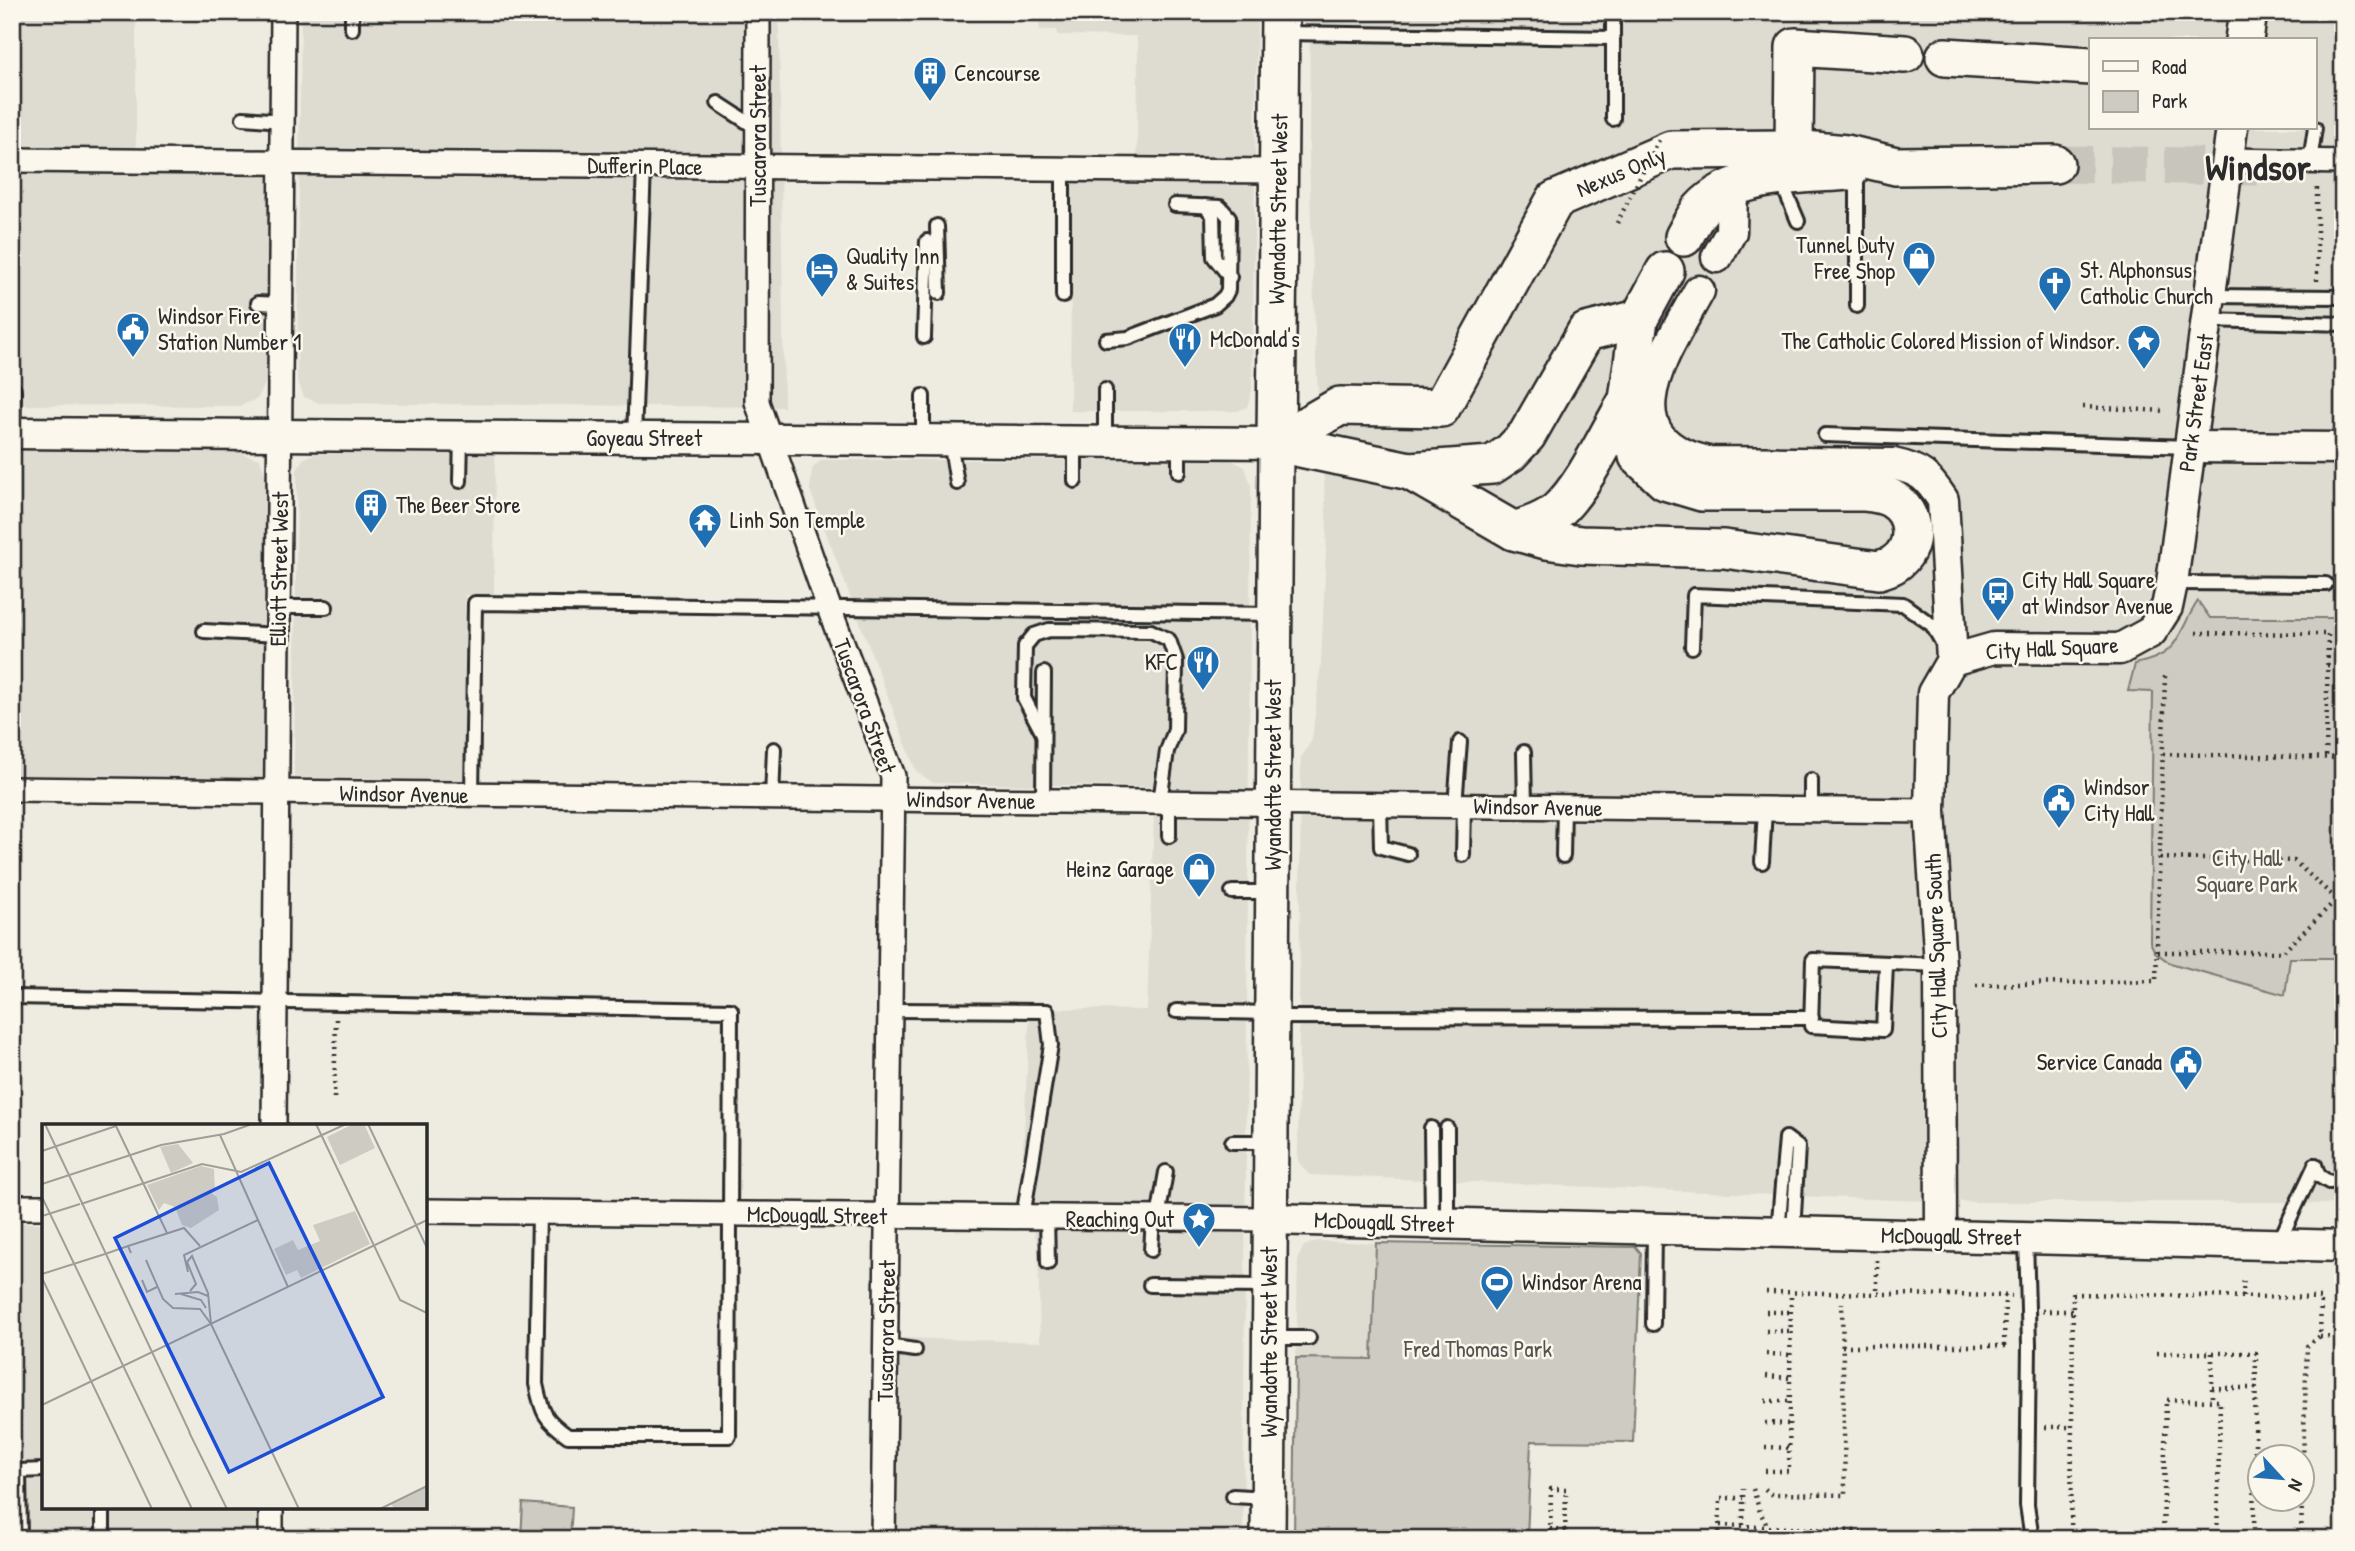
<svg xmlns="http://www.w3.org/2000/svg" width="2355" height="1551" viewBox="0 0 2355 1551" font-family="'Patrick Hand',sans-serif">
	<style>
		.built { fill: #dedbd1; fill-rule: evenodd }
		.green { fill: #cecbc2; stroke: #7c7b76; stroke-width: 2 }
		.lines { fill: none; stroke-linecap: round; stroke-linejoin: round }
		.primary-tunnel { stroke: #c7c5bc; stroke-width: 37; stroke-dasharray: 37 18; stroke-linecap: butt }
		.service-casing { stroke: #2b2b2b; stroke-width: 18 }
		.minor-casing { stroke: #2b2b2b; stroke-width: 28 }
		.tertiary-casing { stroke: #2b2b2b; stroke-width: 35 }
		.secondary-casing { stroke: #2b2b2b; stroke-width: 38 }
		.primary-casing { stroke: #2b2b2b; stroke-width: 42 }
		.path { stroke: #2b2b2b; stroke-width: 4.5; stroke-dasharray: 2 5; stroke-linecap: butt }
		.service { stroke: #fbf7ec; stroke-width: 12 }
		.minor { stroke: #fbf7ec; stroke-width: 23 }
		.tertiary { stroke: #fbf7ec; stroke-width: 30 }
		.secondary { stroke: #fbf7ec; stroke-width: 33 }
		.primary { stroke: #fbf7ec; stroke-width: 37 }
		.path-bridge { stroke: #2b2b2b; stroke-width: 4.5; stroke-dasharray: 2 5; stroke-linecap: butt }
		.labels { text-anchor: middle; stroke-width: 5; stroke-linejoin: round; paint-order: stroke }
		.poi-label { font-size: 23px; fill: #2b2b2b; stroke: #fbf7ec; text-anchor: start }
		.street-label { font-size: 23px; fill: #2b2b2b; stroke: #fbf7ec }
		.park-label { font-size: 23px; fill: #545351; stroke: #fbf7ec }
		.town-label { font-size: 37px; font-weight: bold; fill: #2b2b2b; stroke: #fbf7ec }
		.inset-road { fill: none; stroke: #a09e98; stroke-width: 2 }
		.view { fill: #1d4ed8; fill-opacity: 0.15; stroke: #1d4ed8; stroke-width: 3.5 }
		.inset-edge { fill: none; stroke: #2b2b2b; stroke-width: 3.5 }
	</style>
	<rect width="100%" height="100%" fill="#eeebe0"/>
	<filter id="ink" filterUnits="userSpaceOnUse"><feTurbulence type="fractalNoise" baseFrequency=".0143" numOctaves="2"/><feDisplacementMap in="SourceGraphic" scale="14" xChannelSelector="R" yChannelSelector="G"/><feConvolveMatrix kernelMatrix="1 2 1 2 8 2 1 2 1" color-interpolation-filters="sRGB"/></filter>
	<g filter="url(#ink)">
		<g class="built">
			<path d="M12,12H93V21H136V150L270,153L267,380L257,399L239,406L12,405Z"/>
			<path d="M301,12H1257L1252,391L1247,407L1237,411H1070L1072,160L1137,158L1138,47L1136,36L1057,35V30H1040L1039,21L779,23L784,407L319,403L304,397L297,379Z"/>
			<path d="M1310,12H2343V1205L2287,1202H1982L1896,1200L1309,1175L1298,1161L1301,758L1312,740L1321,663L1327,528L1316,361L1309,158ZM2091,40H2315V128H2091Z"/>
			<path d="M12,450L236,452L260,459L267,480L266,778L12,775Z"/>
			<path d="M495,452L494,594L465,595L464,780L294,777L297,470L303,459L314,454Z"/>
			<path d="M821,460H1231L1245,467L1251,485L1243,1539H894L897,1338L1040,1342L1038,1243L1021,1196L1030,1008L1147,1010L1155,787L933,783L916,771L810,490L812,469Z"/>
			<path d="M12,1223H44V1507H258V1539H12Z"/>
			<path d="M1318,1241L1376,1243L1372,1359L1296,1358L1298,1258L1304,1246Z"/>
		</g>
		<g class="green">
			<path d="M2198,601L2210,618H2343V958H2290L2285,995L2170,963L2155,952L2150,942L2153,692L2128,691L2135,664C2182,654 2175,636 2198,601Z"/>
			<path d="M1376,1243L1636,1247L1641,1253L1633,1442L1531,1441L1527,1539H1294L1296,1358L1372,1359Z"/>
			<path d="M523,1503L572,1507L570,1539H521Z"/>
		</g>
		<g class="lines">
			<path class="primary-tunnel" d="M2055,164L2260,167"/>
			<defs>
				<g id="service">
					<path d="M352,12V29"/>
					<path d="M1284,33L1613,38V12"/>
					<path d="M718,103L758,129"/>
					<path d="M243,118L283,121"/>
					<path d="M1613,119V38"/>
					<path d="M2310,161L2315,128"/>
					<path d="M1857,170V306"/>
					<path d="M1781,181L1798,221"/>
					<path d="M1205,206L1213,215L1214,257L1230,277"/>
					<path d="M937,226L939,293"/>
					<path d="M1063,296V170"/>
					<path d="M2210,296L2343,297"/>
					<path d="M258,303L281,304"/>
					<path d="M2207,320L2343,324"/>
					<path d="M924,337L927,241"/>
					<path d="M1106,340L1128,338L1215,305L1225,296L1228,290L1229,217L1220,207L1175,205"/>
					<path d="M1105,390V441"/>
					<path d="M13,432L14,390"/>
					<path d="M1825,435L2190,447"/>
					<path d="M634,438L644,166"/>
					<path d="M923,440V396"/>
					<path d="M950,441L957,483"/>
					<path d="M1075,441V481"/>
					<path d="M1179,442V472"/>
					<path d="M460,481L461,436"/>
					<path d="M2173,583L2326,584"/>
					<path d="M279,607H326"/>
					<path d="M204,631L278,635"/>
					<path d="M1692,647L1694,595L1903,604L1932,625L1943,644"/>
					<path d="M1043,734L1024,698L1025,646L1034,635L1049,630L1151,631L1169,640L1176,660L1175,730L1167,751L1160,802"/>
					<path d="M1524,752L1525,806"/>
					<path d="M1811,780V810"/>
					<path d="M472,795L475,603L1273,614"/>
					<path d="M772,798L774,749"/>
					<path d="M1043,801L1044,673"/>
					<path d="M1380,805L1381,847L1408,854"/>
					<path d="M1455,805L1460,742"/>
					<path d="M1169,836V802"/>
					<path d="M1463,855L1464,806"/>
					<path d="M1563,856L1564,807"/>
					<path d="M1762,862L1765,809"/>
					<path d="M1232,892H1272"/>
					<path d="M1886,965L1883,1030L1811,1026L1813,960L1940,965"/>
					<path d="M12,997L731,1010L729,1436H568C544,1419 542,1413 536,1384L539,1212"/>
					<path d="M890,1010L1047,1011L1051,1045L1023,1217"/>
					<path d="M1176,1011L1271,1013"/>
					<path d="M1273,1017L1812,1018"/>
					<path d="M1431,1128L1432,1222"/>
					<path d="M1447,1128V1223"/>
					<path d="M1232,1142H1269"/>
					<path d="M2315,1165L2319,1176L2329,1182L2343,1181"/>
					<path d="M1047,1217L1048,1263"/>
					<path d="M1158,1218L1166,1172"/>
					<path d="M1778,1232L1786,1138L1798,1147L1793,1232"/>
					<path d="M2026,1239L2029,1345L2027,1505L2032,1539"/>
					<path d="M2278,1244L2315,1165"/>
					<path d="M1151,1250L1153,1218"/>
					<path d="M1150,1285L1268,1286"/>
					<path d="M1653,1324L1654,1229"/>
					<path d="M1269,1338H1309"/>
					<path d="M886,1346L915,1350"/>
					<path d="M1233,1496L1268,1498"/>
					<path d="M103,1507V1539"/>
					<path d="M20,1539L19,1471L44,1470"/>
				</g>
				<g id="minor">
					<path d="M758,12L757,402L829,608L893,776L883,1539"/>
					<path d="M12,160L1278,171"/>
					<path d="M2228,160L2343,162"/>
					<path d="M12,789L1930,811"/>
					<path d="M274,1126L283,12"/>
					<path d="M12,1207H44"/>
					<path d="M425,1211L1269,1219"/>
					<path d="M271,1539V1507"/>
				</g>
				<g id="tertiary">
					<path d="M1717,257L1731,232L1732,188"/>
					<path d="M1699,291C1667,350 1603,438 1708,462L1893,464C1921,470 1927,476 1943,500L1952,660"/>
					<path d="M12,433L1276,443"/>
					<path d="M2190,447L2343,448"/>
					<path d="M1952,660L1994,648L2120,649L2151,632L2167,607L2172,583L2232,128"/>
					<path d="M1269,1219L2343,1246"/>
					<path d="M1941,1236L1940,965L1930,811L1933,693L1952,660"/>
				</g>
				<path id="secondary" d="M1268,1539L1276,443"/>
				<g id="primary">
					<path d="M2244,40L2248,12"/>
					<path d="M1945,57L2091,66"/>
					<path d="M1794,149L1795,47L1905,54"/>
					<path d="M1684,237C1689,228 1694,217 1701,209C1734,172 1803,175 1849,171"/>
					<path d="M1276,443L1340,406L1441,408L1555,200L1671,150L1794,149L1846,154L1896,166L2055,164"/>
					<path d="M1276,443L1410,471L1492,465L1510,453L1527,435L1586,332L1639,319"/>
					<path d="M1276,443L1280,12"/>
					<path d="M1410,471L1514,531L1546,540L1581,545L1724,549L1879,570C1884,568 1890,567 1894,564C1918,548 1916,513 1892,499C1884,494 1875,493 1865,492H1702L1665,481L1638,456L1628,400L1639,319L1665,271"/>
					<path d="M1514,531C1529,526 1546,521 1558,510C1585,485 1608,433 1628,400"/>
				</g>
			</defs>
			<use href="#service" class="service-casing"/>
			<use href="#minor" class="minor-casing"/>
			<use href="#tertiary" class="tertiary-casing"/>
			<use href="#secondary" class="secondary-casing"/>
			<use href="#primary" class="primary-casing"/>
			<g class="path">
				<path d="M2317,281V187"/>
				<path d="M2083,407L2166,411"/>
				<path d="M2196,633L2328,634L2326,758"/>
				<path d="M2327,665H2343"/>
				<path d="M2163,754L2343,758"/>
				<path d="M2160,858L2294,861L2343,905"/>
				<path d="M2158,952H2283L2343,893"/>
				<path d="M1976,985L2156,981L2165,676"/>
				<path d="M334,1098L336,1018"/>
				<path d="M1877,1260V1294"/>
				<path d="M1766,1292L2012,1296"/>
				<path d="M2243,1297L2244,1277"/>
				<path d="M2042,1311H2073"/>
				<path d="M1766,1312H1791"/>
				<path d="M1766,1331H1791"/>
				<path d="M2320,1336L2343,1337"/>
				<path d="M1842,1346H2009"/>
				<path d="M2004,1346L2005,1296"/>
				<path d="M2157,1353H2256L2254,1539"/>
				<path d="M2212,1353V1401"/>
				<path d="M1766,1354L1791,1355"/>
				<path d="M1766,1376L1790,1378"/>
				<path d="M2212,1388H2256"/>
				<path d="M1765,1401H1790"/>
				<path d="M1765,1423L1790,1424"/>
				<path d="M2045,1427H2072"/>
				<path d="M1765,1447L1790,1448"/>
				<path d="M1765,1471H1789L1791,1293"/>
				<path d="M1753,1489L1760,1512L1774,1539"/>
				<path d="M1765,1489L1771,1494L1845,1495L1842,1303"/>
				<path d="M1720,1525L1854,1531L1908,1539"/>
				<path d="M1935,1528V1539"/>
				<path d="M1550,1529L1566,1530"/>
				<path d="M1550,1539L1551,1489H1566L1565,1539"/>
				<path d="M1719,1539L1720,1498H1743"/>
				<path d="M1743,1539V1489"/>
				<path d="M1854,1539V1531"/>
				<path d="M2010,1539V1530"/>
				<path d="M2071,1539L2073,1294L2321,1298L2320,1336L2307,1346L2302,1488"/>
				<path d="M2163,1539L2166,1400L2220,1401L2217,1539"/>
				<path d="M2301,1539L2302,1498"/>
			</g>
			<use href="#service" class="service"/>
			<use href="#minor" class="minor"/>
			<use href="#tertiary" class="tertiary"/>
			<use href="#secondary" class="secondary"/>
			<use href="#primary" class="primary"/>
			<path class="path-bridge" d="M1617,223L1659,140"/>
		</g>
	</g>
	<defs>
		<symbol id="building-pin" viewBox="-11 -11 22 30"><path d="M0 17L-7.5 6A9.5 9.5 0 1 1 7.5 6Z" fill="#1f6fb2" stroke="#fbf7ec"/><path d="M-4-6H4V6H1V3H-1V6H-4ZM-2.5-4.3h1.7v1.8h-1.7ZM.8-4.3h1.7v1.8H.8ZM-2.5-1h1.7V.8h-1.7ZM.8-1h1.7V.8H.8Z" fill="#fff"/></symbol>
		<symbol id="shop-pin" viewBox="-11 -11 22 30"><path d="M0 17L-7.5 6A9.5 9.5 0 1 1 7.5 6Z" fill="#1f6fb2" stroke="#fbf7ec"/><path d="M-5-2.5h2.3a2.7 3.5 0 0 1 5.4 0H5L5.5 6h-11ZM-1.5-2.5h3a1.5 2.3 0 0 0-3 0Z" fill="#fff"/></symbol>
		<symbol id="hotel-pin" viewBox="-11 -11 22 30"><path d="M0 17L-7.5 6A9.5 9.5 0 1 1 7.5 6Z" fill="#1f6fb2" stroke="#fbf7ec"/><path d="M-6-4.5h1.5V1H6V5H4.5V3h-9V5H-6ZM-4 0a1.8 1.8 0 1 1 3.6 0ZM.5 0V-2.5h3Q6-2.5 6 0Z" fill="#fff"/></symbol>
		<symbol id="church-pin" viewBox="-11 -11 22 30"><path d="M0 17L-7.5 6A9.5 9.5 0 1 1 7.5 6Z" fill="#1f6fb2" stroke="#fbf7ec"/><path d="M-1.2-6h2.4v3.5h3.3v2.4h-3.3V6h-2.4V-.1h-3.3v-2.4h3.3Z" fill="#fff"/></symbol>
		<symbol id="civic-pin" viewBox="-11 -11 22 30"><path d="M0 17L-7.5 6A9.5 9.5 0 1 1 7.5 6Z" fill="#1f6fb2" stroke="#fbf7ec"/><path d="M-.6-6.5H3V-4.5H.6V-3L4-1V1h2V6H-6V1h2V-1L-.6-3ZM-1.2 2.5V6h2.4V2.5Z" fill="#fff"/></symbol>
		<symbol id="restaurant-pin" viewBox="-11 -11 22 30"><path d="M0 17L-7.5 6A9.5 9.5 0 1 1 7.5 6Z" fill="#1f6fb2" stroke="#fbf7ec"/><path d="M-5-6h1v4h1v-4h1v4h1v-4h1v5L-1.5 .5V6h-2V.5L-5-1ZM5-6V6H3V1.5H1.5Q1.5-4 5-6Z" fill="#fff"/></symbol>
		<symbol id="sight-pin" viewBox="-11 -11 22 30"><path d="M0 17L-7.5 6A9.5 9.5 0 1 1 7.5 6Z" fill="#1f6fb2" stroke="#fbf7ec"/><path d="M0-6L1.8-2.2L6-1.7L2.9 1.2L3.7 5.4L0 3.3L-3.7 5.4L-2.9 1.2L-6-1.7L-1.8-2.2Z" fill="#fff"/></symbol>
		<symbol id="temple-pin" viewBox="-11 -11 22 30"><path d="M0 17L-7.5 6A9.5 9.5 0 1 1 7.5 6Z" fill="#1f6fb2" stroke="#fbf7ec"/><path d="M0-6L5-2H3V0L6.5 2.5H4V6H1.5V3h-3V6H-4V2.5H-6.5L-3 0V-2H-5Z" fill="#fff"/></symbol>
		<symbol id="bus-pin" viewBox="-11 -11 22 30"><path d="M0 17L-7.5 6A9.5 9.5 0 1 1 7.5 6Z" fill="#1f6fb2" stroke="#fbf7ec"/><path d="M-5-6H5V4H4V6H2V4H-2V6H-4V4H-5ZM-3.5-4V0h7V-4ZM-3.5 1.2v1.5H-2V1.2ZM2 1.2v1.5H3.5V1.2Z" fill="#fff"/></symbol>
		<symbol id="stadium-pin" viewBox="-11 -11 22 30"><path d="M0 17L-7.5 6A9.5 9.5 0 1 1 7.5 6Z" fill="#1f6fb2" stroke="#fbf7ec"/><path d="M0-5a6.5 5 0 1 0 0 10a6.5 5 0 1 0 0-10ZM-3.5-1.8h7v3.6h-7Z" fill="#fff"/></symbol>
	</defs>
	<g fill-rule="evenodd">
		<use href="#building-pin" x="911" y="54" width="38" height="52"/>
		<use href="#shop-pin" x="1900" y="239" width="38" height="52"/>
		<use href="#hotel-pin" x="803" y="250" width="38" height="52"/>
		<use href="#church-pin" x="2036" y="264" width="38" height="52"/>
		<use href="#civic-pin" x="114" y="310" width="38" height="52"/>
		<use href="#restaurant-pin" x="1166" y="320" width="38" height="52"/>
		<use href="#sight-pin" x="2125" y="322" width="38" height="52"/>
		<use href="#building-pin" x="352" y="486" width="38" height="52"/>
		<use href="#temple-pin" x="686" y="501" width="38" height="52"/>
		<use href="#bus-pin" x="1979" y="574" width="38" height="52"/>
		<use href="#restaurant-pin" x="1184" y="643" width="38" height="52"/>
		<use href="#civic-pin" x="2040" y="781" width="38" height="52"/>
		<use href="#shop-pin" x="1180" y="850" width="38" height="52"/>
		<use href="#civic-pin" x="2167" y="1043" width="38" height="52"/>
		<use href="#sight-pin" x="1180" y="1200" width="38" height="52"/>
		<use href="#stadium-pin" x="1478" y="1263" width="38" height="52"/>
	</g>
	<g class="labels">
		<g class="poi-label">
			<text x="954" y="81">Cencourse</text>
			<text x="1895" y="253" text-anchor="end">Tunnel Duty<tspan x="1895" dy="26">Free Shop</tspan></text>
			<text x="846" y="264">Quality Inn<tspan x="846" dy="26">&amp; Suites</tspan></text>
			<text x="2080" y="278">St. Alphonsus<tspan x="2080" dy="26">Catholic Church</tspan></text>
			<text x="158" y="324">Windsor Fire<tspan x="158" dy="26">Station Number 1</tspan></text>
			<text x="1210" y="347">McDonald's</text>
			<text x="2120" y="349" text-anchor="end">The Catholic Colored Mission of Windsor.</text>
			<text x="396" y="513">The Beer Store</text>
			<text x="730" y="528">Linh Son Temple</text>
			<text x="2022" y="588">City Hall Square<tspan x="2022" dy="26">at Windsor Avenue</tspan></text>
			<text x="1178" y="670" text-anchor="end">KFC</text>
			<text x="2084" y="795">Windsor<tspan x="2084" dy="26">City Hall</tspan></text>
			<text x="1174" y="877" text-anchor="end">Heinz Garage</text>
			<text x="2162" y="1070" text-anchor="end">Service Canada</text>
			<text x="1174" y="1227" text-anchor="end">Reaching Out</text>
			<text x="1522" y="1290">Windsor Arena</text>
		</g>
		<g class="street-label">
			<text transform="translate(758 136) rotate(-90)" y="8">Tuscarora Street</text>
			<text transform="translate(645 166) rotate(1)" y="8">Dufferin Place</text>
			<text transform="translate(1621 172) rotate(-23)" y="8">Nexus Only</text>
			<text transform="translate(1278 209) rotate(-89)" y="8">Wyandotte Street West</text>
			<text transform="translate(2196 403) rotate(-82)" y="8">Park Street East</text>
			<text x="644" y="446">Goyeau Street</text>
			<text transform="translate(279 569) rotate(-89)" y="8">Elliott Street West</text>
			<text transform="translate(2052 648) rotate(-3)" y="8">City Hall Square</text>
			<text transform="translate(865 706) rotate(70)" y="8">Tuscarora Street</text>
			<text transform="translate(1273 775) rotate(-90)" y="8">Wyandotte Street West</text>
			<text transform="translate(404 794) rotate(1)" y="8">Windsor Avenue</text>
			<text transform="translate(971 800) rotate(1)" y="8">Windsor Avenue</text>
			<text transform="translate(1538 807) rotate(1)" y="8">Windsor Avenue</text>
			<text transform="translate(1936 946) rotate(-92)" y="8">City Hall Square South</text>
			<text transform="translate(817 1215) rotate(1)" y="8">McDougall Street</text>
			<text transform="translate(1384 1222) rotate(2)" y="8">McDougall Street</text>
			<text transform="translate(1951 1236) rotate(1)" y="8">McDougall Street</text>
			<text transform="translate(886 1331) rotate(-89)" y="8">Tuscarora Street</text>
			<text transform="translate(1269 1342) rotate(-90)" y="8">Wyandotte Street West</text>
		</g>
		<g class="park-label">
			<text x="2247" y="866">City Hall<tspan x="2247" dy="26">Square Park</tspan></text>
			<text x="1478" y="1357">Fred Thomas Park</text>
		</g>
		<g class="town-label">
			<text x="2258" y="180">Windsor</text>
		</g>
	</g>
	<g transform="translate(42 1124)">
		<rect width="385" height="385" fill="#eeebe0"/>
		<path d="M311,0H322L333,24L298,41L285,13ZM136,20L151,39L129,49L118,23ZM159,42L172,45L173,67L169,69L175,73L177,86L149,104L140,101L133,83L122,79L117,86L105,61ZM313,87L328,120L259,154L255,146L244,151L232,125L251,116L256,126L278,117L271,101ZM385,362V385H352L349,379Z" fill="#cecbc2"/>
		<path class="inset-road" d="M3,0L148,309M73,0L125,109M274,0L358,176L385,189M326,0L385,124M178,11L246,163M0,27L74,2M0,60L119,21L182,10L210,0M0,73L150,385M39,80L160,40L199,48L304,0M0,92L38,80M86,122L142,104L158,122M63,130L86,122L89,129M104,136L121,175L131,184L158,185L169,200M146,148L142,131L216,96M0,150L63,130M0,154L110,385M100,156L105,168L115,163M148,167L154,160L145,138L150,132L166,169L169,200M133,170L156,168L166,172M139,170L159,176L164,184M169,200L257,385M0,281L385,96M147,308L185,385M338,385L385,362"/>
		<path class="view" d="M227,39L341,273L187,348L73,114Z"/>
		<rect width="385" height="385" class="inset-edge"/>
	</g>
	<rect width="2355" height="1551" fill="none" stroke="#fbf7ec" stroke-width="42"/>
	<rect x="21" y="21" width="2313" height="1509" fill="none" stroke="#2b2b2b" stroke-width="2.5" filter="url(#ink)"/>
	<rect x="2089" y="38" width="228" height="91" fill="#fbf7ec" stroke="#a8a59f" stroke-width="2"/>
	<rect x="2103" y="61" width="35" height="10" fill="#fbf7ec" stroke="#a8a59f" stroke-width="2"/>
	<text x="2152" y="74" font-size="21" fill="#2b2b2b">Road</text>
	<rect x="2103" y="91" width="35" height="21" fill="#cecbc2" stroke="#a8a59f" stroke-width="2"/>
	<text x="2152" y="108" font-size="21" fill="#2b2b2b">Park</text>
	<g transform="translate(2281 1478) rotate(116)"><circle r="33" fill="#fbf7ec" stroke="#a8a59f" stroke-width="2"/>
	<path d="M0-5L12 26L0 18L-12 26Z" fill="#1f6fb2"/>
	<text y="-10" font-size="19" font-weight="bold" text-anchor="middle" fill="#2b2b2b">N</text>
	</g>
</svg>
